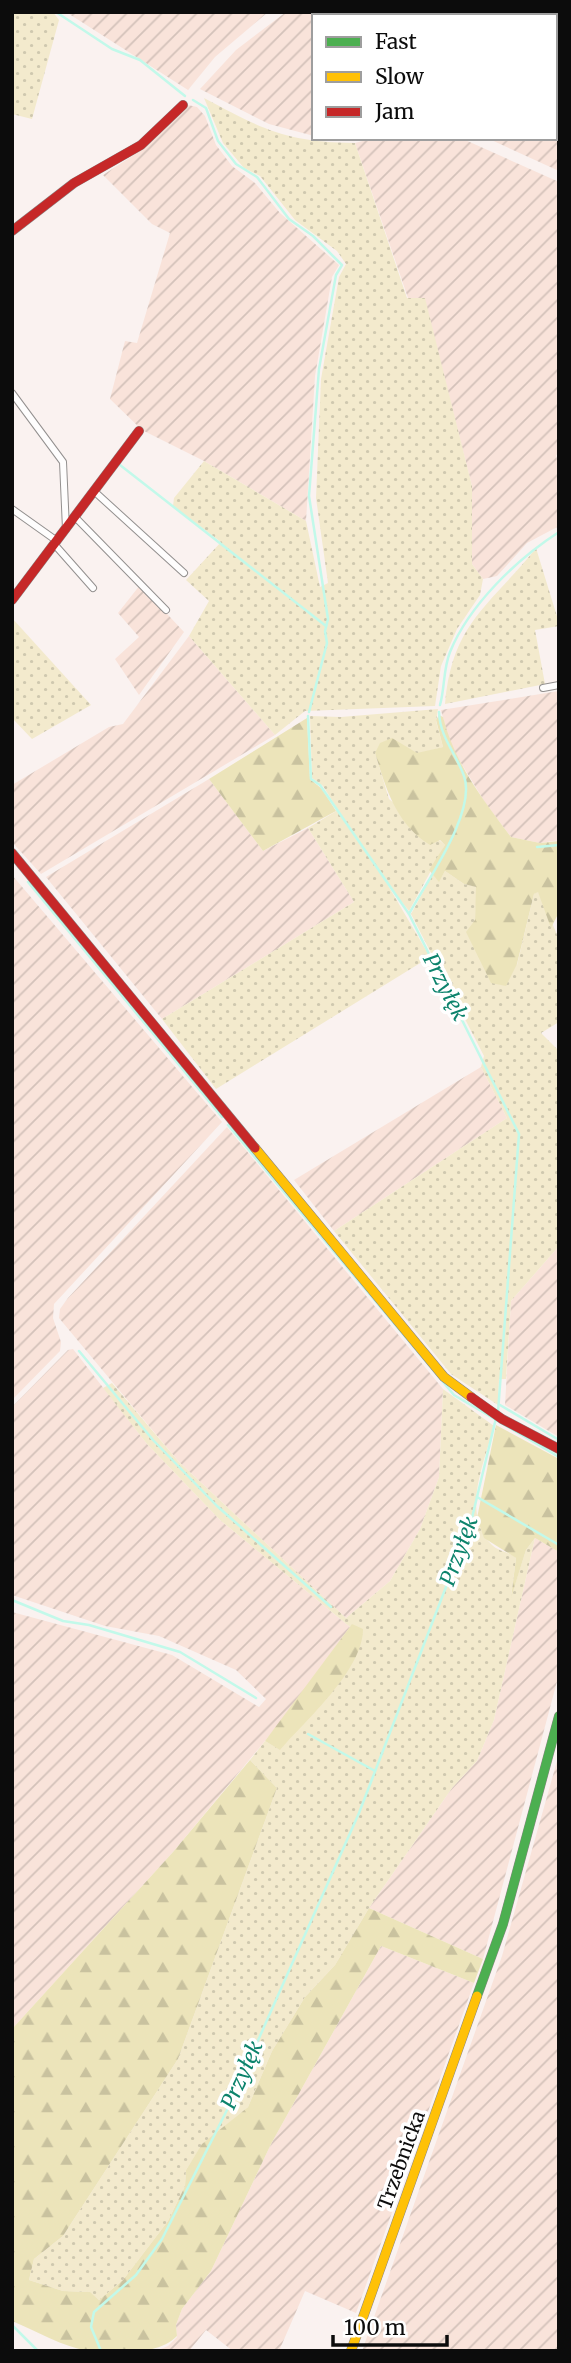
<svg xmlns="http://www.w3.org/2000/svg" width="571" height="2363" viewBox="0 0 571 2363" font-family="Merriweather,serif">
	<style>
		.farmland { fill: url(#farmland-furrows) }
		.grass { fill: url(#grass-dots) }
		.forest { fill: url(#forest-firs) }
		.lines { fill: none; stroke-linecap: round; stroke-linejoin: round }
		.stream { stroke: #c2f9ea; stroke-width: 2.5 }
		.street-casing { stroke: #93908f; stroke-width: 8 }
		.fast-casing { stroke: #8a8685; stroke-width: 10 }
		.slow-casing { stroke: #8a8685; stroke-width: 10 }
		.jam-casing { stroke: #8a8685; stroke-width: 10 }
		.street { stroke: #fefdfd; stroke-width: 6 }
		.fast { stroke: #4caf50; stroke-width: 9 }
		.slow { stroke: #ffc107; stroke-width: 9 }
		.jam { stroke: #c62828; stroke-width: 9 }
		.labels { text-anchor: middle; stroke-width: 7; stroke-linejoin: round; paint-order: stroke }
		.street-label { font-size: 19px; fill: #0c0c0c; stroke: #fff }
		.water-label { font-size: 21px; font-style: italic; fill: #0c836c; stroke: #fff }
	</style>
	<defs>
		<pattern id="farmland-furrows" width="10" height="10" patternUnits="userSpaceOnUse" patternTransform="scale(1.75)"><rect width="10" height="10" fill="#f9e3da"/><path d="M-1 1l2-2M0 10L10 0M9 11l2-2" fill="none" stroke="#d4c2ba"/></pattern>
		<pattern id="grass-dots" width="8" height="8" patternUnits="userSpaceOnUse" patternTransform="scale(1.75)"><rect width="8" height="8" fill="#f3eacd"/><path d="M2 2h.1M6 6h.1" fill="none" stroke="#cfc8af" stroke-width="1.8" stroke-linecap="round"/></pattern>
		<pattern id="forest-firs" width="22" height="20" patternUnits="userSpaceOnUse" patternTransform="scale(1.75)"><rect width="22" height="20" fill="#ece4ba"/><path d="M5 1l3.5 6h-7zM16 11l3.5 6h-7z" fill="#c9c29f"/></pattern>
	</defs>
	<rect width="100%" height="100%" fill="#faf2f0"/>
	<g class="farmland">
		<path d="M66,12H268L215,57L188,90Z"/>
		<path d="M286,12H559V171L487,138H555V16H314V136L269,124L200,89L236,50Z"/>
		<path d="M188,105L197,107L205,116L216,145L232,166L255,183L280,213L339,265L332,277L315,376L306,521L204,461L142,430L110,399L125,341L137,343L170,233L152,224L103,175L140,151Z"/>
		<path d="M374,138L463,139L559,182V454L556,455L559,468V526L527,543L497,576L483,579L472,564V486L424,298H408L355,143Z"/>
		<path d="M140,585L184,632L139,695L115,659L139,637L118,613Z"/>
		<path d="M189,636L275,735L41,874L12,842V785L109,727L123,724Z"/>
		<path d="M559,691V840L540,843L511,837L486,804L450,745L441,710Z"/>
		<path d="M209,779L263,851L308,828L354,902L162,1019L46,877Z"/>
		<path d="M12,875L222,1122L54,1304L53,1318L61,1342L60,1351L12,1400Z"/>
		<path d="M481,1067L507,1118L334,1231L294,1180Z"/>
		<path d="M227,1127L443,1389L439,1477L420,1529L390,1581L346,1618L179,1462L59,1318L60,1309L68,1298Z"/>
		<path d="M559,1246V1437L505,1405L511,1301Z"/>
		<path d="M73,1349L147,1444L220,1520L350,1627L284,1718L173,1852L12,2029V1612L172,1655L259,1707L266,1699L236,1670L159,1636L105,1626L12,1595V1407L68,1350Z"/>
		<path d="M535,1538L559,1552V1674L483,1959L369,1908L452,1788L477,1761L494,1720Z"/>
		<path d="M559,1754V2351H362L502,1956Z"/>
		<path d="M381,1946L474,1983L356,2313L305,2291L279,2351H233L206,2330L189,2351H156L168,2346L177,2337L176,2325L182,2309L211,2271L271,2144Z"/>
	</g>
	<g class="grass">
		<path d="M12,12H53L59,20L32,119L12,114Z"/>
		<path d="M204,98C264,130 286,142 355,143L407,298H425L472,486V564L483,579L480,595L457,629L441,666L435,706L305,711L275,735L189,636L209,601L186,580L221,542L173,506L174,498L204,461L306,521L320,587L328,583L316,498L321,379L339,277L346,264L337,251L295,220L260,176L244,168L223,143Z"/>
		<path d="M536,548L559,623V626L535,630L545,684L445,704C452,622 490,606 536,548Z"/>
		<path d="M12,618L91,705L32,739L12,718Z"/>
		<path d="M438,709L436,721L443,747L417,754L375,753L389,799L445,845L409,911L386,882L430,957L216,1089L162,1019L354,902L308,828L338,810L323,786L312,778L310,716L341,717Z"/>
		<path d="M445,871L464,884L477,887L475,920L517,965L534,894L538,891L559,939V1022L541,1033L559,1051V1246L511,1301L506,1379H499L498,1405L451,1374L334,1231L507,1118L481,1067L484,1056L411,914L433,874L439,881Z"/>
		<path d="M112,1383L179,1462L346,1618L390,1581L420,1529L439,1477L443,1389L494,1426C485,1461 460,1514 492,1545C498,1551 509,1552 516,1558L511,1597L526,1550L535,1538L494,1720L477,1761L452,1788L369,1908L335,1965L305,1997L272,2051L248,2107L202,2145L186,2170L185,2186L168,2221L123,2280L99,2300L89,2292L63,2291L29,2280L34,2259L63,2236L178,2059L277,1788L250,1760L265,1741L279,1749L353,1624L350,1627L220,1520L147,1444L103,1388Z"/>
	</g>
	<g class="forest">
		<path d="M439,715L443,717C454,762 483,800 511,837L540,843L559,841V912L551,928L538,892L534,894L517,964L506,986L491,983L466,932L475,920L476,887L464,884L445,871L439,882L429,870L445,845L440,840L430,845C396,824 386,789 375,753L380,743L392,738L417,753L443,747L436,720Z"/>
		<path d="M307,718L310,779L322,789L336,811L263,851L209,779Z"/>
		<path d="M496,1425L559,1459V1552L535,1538L526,1550L511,1598L516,1558L484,1538L477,1518Z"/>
		<path d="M352,1624L363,1629C363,1670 306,1720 280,1750L265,1741Z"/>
		<path d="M250,1760L277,1788L178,2059L63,2236L34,2259L29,2280L63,2291L90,2292L99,2300L123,2280L168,2221L185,2186L186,2170L202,2144L248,2107L272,2051L305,1997L335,1965L369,1908L483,1959L474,1983L381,1946L271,2144L211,2271L182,2309L176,2325L177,2336C159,2355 114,2355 89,2351C63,2347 36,2331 12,2321V2029L173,1852Z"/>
	</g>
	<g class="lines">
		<g class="stream">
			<path d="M56,12L112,49L140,60L185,96"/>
			<path d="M193,100L206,108L218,141L236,164L257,177L289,219L313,236L342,265L336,275L319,369L309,496L328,619L325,631L327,643L309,712"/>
			<path d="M120,465L326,626"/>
			<path d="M440,705C445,687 443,670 450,652C469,605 517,559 559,532"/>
			<path d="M308,716L311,779L320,785L409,914L519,1134L498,1412"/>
			<path d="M537,847L559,845"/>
			<path d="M28,882L222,1117"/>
			<path d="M409,914C426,882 477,812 464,776C456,753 440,738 439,712"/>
			<path d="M228,1125L454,1395L559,1457"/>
			<path d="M79,1351L153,1440L217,1506L331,1607"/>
			<path d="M500,1405L559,1440"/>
			<path d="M477,1497L559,1545"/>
			<path d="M12,1600L63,1621L89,1625L180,1652L256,1698"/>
			<path d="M308,1734L375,1771"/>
			<path d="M12,2325L38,2351"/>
			<path d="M101,2351L91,2327L94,2312L136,2275L162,2239L228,2108L359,1813L471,1522L496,1418"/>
		</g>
		<defs>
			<g id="street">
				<path d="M12,393L63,462L66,529"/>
				<path d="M95,492L184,573"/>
				<path d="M12,509L57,541"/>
				<path d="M76,518L166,610"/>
				<path d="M55,545L93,588"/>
				<path d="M543,688L559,685"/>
			</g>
			<path id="fast" d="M477,1996L503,1924L559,1716"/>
			<g id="slow">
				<path d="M255,1148L444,1377L471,1397"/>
				<path d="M351,2351L477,1996"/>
			</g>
			<g id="jam">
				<path d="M12,231L74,183L141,145L183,105"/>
				<path d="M12,600L139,431"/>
				<path d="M12,853L255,1148"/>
				<path d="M471,1397L502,1419L559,1449"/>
			</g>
		</defs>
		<use href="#street" class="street-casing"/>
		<use href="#fast" class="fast-casing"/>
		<use href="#slow" class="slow-casing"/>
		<use href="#jam" class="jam-casing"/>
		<use href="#street" class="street"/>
		<use href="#fast" class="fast"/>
		<use href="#slow" class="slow"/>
		<use href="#jam" class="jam"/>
	</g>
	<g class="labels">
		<g class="street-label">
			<text transform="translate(401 2160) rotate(-70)" y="7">Trzebnicka</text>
		</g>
		<g class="water-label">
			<text transform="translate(445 987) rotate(63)" y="7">Przyłęk</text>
			<text transform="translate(459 1551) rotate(-70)" y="7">Przyłęk</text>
			<text transform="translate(242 2075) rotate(-66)" y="7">Przyłęk</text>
		</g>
	</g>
	<rect width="571" height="2363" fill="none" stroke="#0c0c0c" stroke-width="28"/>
	<rect x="312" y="14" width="245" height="126" fill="#ffffff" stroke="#9e9e9e" stroke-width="2"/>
	<rect x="326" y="37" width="35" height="10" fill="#4caf50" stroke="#9e9e9e" stroke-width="2"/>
	<text x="375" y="49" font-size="21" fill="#0c0c0c">Fast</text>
	<rect x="326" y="72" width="35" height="10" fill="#ffc107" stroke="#9e9e9e" stroke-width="2"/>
	<text x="375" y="84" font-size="21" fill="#0c0c0c">Slow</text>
	<rect x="326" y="107" width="35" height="10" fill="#c62828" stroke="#9e9e9e" stroke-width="2"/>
	<text x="375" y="119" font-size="21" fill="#0c0c0c">Jam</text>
	<path d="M333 2335v10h114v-10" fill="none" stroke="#0c0c0c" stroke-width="3.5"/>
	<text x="344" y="2335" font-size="21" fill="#0c0c0c" stroke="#ffffff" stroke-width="5" paint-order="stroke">100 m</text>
</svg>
